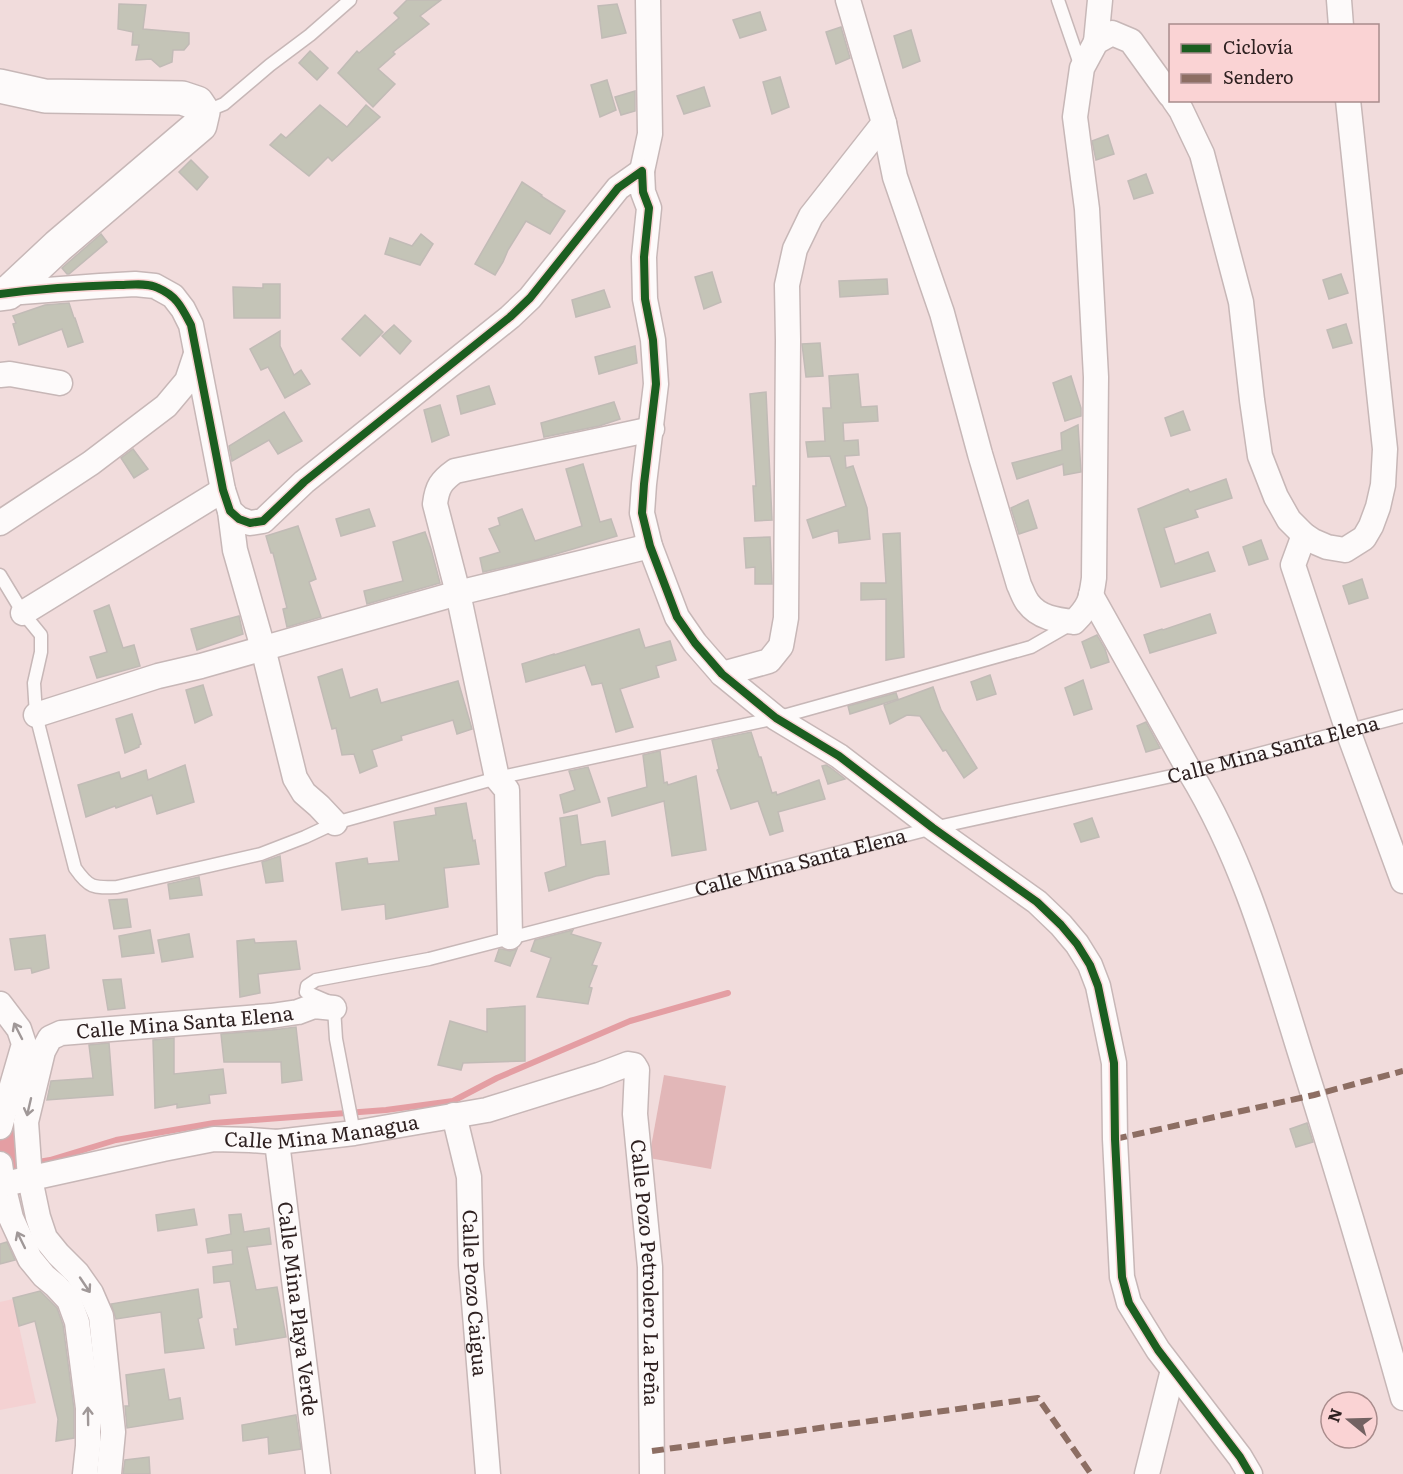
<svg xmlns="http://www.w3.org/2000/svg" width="1403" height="1474" viewBox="0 0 1403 1474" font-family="Literata,serif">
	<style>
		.built { fill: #f4d1d2 }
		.green { fill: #e2b7b8 }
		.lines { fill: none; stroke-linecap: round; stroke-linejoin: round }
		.stream { stroke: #e49ea3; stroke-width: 6 }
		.canal { stroke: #e49ea3; stroke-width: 22 }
		.building { fill: #c4c4b7; stroke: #c1bbb6; stroke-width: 1.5 }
		.lane-casing { stroke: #c7b7b7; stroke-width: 15 }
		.street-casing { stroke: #c7b7b7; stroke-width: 27 }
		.secondary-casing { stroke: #c7b7b7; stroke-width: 36 }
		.lane { stroke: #fdfafa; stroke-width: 12 }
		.street { stroke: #fdfafa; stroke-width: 24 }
		.secondary { stroke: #fdfafa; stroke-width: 33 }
		.quiet { stroke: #8d6e63; stroke-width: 6; stroke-dasharray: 12 6; stroke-linecap: butt }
		.cycleway-casing { stroke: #fad3d4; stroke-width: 11 }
		.cycleway { stroke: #1b5e20; stroke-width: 8 }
		.oneway { stroke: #a09898 }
		.labels { text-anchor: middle; stroke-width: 5; stroke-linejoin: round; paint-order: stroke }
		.street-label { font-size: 20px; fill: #2f2121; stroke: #fad3d4 }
	</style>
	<rect width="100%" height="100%" fill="#f1dcdc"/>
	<path class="built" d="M13,1299L36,1403L0,1410V1302Z"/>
	<path class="green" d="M664,1075L726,1086L711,1169L649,1158Z"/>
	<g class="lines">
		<path class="stream" d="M33,1163L50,1160L116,1140L214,1123L386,1110L453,1101L497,1078L630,1021L728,993"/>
		<path class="canal" d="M13,1186C9,1158 6,1133 14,1106"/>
	</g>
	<g class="building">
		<path d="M407,0H441L420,16L429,24L393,52L395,54L378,69L395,84L373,107L338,73L357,51L359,53L399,18L394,13Z"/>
		<path d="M119,4L146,5L143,29L189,33V44L184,50H173L172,62L160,67L151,59L136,60L139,45H132L133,32L118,29Z"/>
		<path d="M617,4L626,33L602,38L598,6Z"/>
		<path d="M760,12L766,30L740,38L733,20Z"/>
		<path d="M841,27L850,58L836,64L826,32Z"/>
		<path d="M911,30L920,61L903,68L894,36Z"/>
		<path d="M310,51L328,68L317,80L299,63Z"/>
		<path d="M780,77L789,107L772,114L763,82Z"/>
		<path d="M607,80L616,110L600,117L591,85Z"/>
		<path d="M704,87L710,106L684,114L677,96Z"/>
		<path d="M635,91V111L621,115L615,97Z"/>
		<path d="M320,105L347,127L366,105L380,117L332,161L328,157L309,176L270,145L281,134L286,138Z"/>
		<path d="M1108,135L1114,154L1096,160L1092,141Z"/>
		<path d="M191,160L208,177L197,190L179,172Z"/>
		<path d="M1146,174L1153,193L1134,199L1128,181Z"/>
		<path d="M522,182L542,195L541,196L565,211L550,234L526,221L508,250L503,262L495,275L475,264Z"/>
		<path d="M101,234L107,242L69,274H67L62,268Z"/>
		<path d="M421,234L433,244L420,265L385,254L390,238L412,246Z"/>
		<path d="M712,272L721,302L704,309L695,277Z"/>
		<path d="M1341,274L1348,293L1329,299L1323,280Z"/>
		<path d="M887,279L888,294L840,297L839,281Z"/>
		<path d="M263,284H280V318H234L233,287L263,288Z"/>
		<path d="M604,290L610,307L576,317L572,300Z"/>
		<path d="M69,303L74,318H75L83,342L68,347L62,329L19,345L13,324L16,323L13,316L45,305Z"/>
		<path d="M365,315L383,332L360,356L342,339Z"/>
		<path d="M1346,324L1352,343L1333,348L1327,330Z"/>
		<path d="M394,325L411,341L400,354L382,336Z"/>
		<path d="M280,331V346L294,375L301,370L310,384L285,398L268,367L261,370L250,349Z"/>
		<path d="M820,343L823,376L806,377L802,344Z"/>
		<path d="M635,346L637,363L599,374L595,357Z"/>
		<path d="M858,374L861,407L877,406L878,421L843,423L844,441L858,440L859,455L845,456L846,468L853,466L867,508L870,539L839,543L838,530L813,538L807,520L846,506L830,456L808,457L806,442L825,441L823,408H831L829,376Z"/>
		<path d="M1071,376L1081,408V416L1065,421L1053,383Z"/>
		<path d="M489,386L495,404L461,414L457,396Z"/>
		<path d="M766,392L772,520L755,521L753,486H756L750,394Z"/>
		<path d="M614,402L620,419L599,426L544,437L541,423Z"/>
		<path d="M440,405L449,435L432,442L424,410Z"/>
		<path d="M1183,411L1190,430L1171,436L1165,418Z"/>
		<path d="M284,412L302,441L278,454L269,440L232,461L229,446Z"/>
		<path d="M1078,425L1081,472L1064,475L1063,464L1017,479L1012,463L1062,450L1061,433Z"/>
		<path d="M133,449L148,469L134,478L121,458Z"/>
		<path d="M583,464L600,522L611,519L617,536L539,559L483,572L480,558L500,552L489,529L500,525L498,518L522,509L535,541L582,526L566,469Z"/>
		<path d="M1226,479L1232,498L1195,510L1198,517L1164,528L1175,564L1208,552L1215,571L1161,587L1138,509L1188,489L1190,492Z"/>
		<path d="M1028,500L1037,528L1019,534L1011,508Z"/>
		<path d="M369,509L375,526L341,536L336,519Z"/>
		<path d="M298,526L316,579L309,582L321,617L287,627L283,609L287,608L273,553H271L266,536Z"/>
		<path d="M425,532L431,549L440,583L367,604L364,591L403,581L393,542Z"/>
		<path d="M900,533L904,657L886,660V599L861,600V583H886L883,534Z"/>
		<path d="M770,537L772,584H755V567L746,568L744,538Z"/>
		<path d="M1261,540L1268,559L1249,565L1243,547Z"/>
		<path d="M1362,579L1368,598L1349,604L1343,586Z"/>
		<path d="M109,605L123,648L134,645L140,666L97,678L90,657L107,652L94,611Z"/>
		<path d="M1210,614L1216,633L1150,653L1144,635L1162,629L1163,630Z"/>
		<path d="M239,616L243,634L197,650L191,629Z"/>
		<path d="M639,629L645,648L670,641L676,660L656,666L659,677L620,689L633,727L616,732L602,683L592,685L585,665L526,682L522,664L554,654V655Z"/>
		<path d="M1097,635L1105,649L1109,662L1091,668L1082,642Z"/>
		<path d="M342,669L350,698L377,689L381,703L458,681L472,729L457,734L453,720L401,736L402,740L372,750L377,766L360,773L354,754L342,755L336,728L332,729L318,677Z"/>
		<path d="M990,675L996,694L977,700L971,682Z"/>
		<path d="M1083,680L1092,709L1074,715L1065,688Z"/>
		<path d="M203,685L212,715L195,723L186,690Z"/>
		<path d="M933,687L941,710L977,768L964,778L946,750L943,751L920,716L907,715L890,724L884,705Z"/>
		<path d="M896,693L898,699L850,714L848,706Z"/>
		<path d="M132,714L141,744L139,745V747L125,753L116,719Z"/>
		<path d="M1146,722L1160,748L1146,752L1137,726Z"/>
		<path d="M751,732L759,757H761L772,793L776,792L777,795L819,780L825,799L778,812L783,831L770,835L758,801L731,809L717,770L719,769L712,740Z"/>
		<path d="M660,751L664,783L667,782L668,785L696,776L706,850L672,856L664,801L612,816L608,798L647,787L643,755Z"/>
		<path d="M185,765L194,802L157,814L152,795L116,808L115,806L86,817L78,785L119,772L121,779L146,770L148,780Z"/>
		<path d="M826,765L831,768L845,779L828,784L822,766Z"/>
		<path d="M588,767L600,802L564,813L560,795L575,790L569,771Z"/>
		<path d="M466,803L473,841L475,840L479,864L444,868L448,907L386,919L385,904L342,910L336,863L367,858L368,864L399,861L394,822L436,815L435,808Z"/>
		<path d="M577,815L581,845L605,841L609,874L596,876L549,891L545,873L566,866L560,818Z"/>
		<path d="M1092,818L1099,837L1081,842L1074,824Z"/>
		<path d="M280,856L283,881L266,883L262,862Z"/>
		<path d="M199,877L202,895L170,899L168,884Z"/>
		<path d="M127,899L131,927L114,929L109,900Z"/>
		<path d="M150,930L154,953L122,957L119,936Z"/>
		<path d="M573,930L571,934L601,943L592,965L597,966L589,987L592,988L588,1004L537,997L551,958L531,951L535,940Z"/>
		<path d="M189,934L193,957L162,962L158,940Z"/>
		<path d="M45,935L49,968L32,973L31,968L15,970L10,939Z"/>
		<path d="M254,939L255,943L296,941L300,969L258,974L260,993L240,997L237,941Z"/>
		<path d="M499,949H502L510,951L517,949L510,966L495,961Z"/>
		<path d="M121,979L125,1008L108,1010L103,980Z"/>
		<path d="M525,1006V1061L463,1063L461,1070L438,1065L450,1021L487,1032V1009Z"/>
		<path d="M296,1027L302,1080L282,1083L281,1062H224L221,1034L272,1030Z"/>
		<path d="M174,1038V1074L223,1069L226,1093L209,1095L210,1103L177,1108V1104L155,1108L153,1040Z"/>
		<path d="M109,1043L113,1095L47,1100L51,1081L93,1078L89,1045Z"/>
		<path d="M1307,1123L1313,1142L1296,1147L1290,1129Z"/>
		<path d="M194,1209L197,1225L158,1231L156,1215Z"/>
		<path d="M241,1214L244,1232L269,1228L271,1244L247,1247L256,1290L277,1287L286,1337L236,1345L234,1329H238L230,1281L214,1283L213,1267L233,1264L232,1250L208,1253L206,1239L231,1234L229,1215Z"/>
		<path d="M7,1242L15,1260L0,1264V1244Z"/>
		<path d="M198,1289L202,1317L198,1319L204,1348L165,1353L161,1312L116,1319L111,1304Z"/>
		<path d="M40,1291L57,1308L63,1325L74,1409V1438L56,1441L58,1419L35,1321L19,1326L13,1298Z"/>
		<path d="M164,1369L169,1400L180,1398L183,1419L127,1428L125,1406H129L126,1375Z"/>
		<path d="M296,1415L301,1449L269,1454L268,1437L243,1441L242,1425Z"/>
		<path d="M149,1457L150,1474H123L125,1460Z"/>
	</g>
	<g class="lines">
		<defs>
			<g id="lane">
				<path d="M1058,0L1081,67"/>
				<path d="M204,112L224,104L270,65L310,35L350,0"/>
				<path d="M0,575L23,613L41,635V652L34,683L36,715L75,868C89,888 93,888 117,887L261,854L305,837L335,823L497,778L776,718L1031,647L1071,624"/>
				<path id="s1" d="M354,1133L336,1039L334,1008L327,1001L306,992L307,986L316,980L429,959L933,828L1190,772L1403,716"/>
			</g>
			<g id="street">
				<path d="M848,0L884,123L895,177L942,313L980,454L1019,585C1022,591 1024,598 1028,603C1039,618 1057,620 1074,622C1090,606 1091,600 1094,578L1096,377L1087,209L1075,117L1082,68L1096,42L1112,33L1131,41L1170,95"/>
				<path d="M1339,0L1341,26"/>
				<path d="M1096,42L1100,0"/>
				<path d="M1174,100L1181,110L1202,154L1241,302L1252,400L1260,456L1276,497L1289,520L1304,535L1313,541L1327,547L1345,550L1364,538L1371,526L1378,507L1383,485L1385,449L1348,100"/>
				<path d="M642,171L650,134L648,0"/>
				<path d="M8,293L100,286L135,284L155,286L173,296L183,309L191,325L223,490L230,511L239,519L250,523L263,521L304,482L510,317L530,298L618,188L642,171L643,192L649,208L644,257L645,299L653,340L656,384L644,484L642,513L650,546L677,617L695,643L722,674L776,718L839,756L933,828L1037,902L1061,925L1077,944L1090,965L1098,986L1114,1063L1115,1139L1122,1277L1129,1303L1158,1350L1240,1457L1250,1474"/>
				<path d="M0,375L10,374L60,383"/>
				<path d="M230,511L235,550L263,648L295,778L304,793L319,806L335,823"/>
				<path d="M0,523L91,463L166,406L187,381L196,354"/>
				<path d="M1304,535L1293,565L1348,731L1403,881"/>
				<path d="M1091,595L1190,772C1242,857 1269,952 1298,1046C1335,1163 1370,1280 1403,1398"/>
				<path d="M23,613L223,490"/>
				<path d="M722,674L769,661L781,646L786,618L788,340L787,285L795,249L811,216L884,123"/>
				<path d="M36,715L158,676L201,666L458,593L650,546"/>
				<path d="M510,937L507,790L497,778L458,593L435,504C437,487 441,481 455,471L652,429"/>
				<path d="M0,1004L19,1029L24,1044L0,1127"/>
				<path id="s2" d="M454,1115L469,1177L471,1265L488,1474"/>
				<path id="s3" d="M277,1142L318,1474"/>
				<path d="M0,1164L3,1185L11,1218L30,1259L44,1276L56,1286L69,1300L77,1322L88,1408V1446L85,1474"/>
				<path id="s4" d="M0,1185L163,1149L214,1139L250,1140L277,1142L354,1133L487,1110L599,1075L628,1064L634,1065L637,1070L635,1114L650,1267L652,1474"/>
				<path id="s5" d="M109,1474L113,1432L101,1316L91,1293L77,1273L58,1254L45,1238L38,1217L30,1179L26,1122L43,1051L50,1038L61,1033L271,1016L298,1012L314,1006L334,1008"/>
				<path d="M1147,1474L1173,1370"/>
			</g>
			<path id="secondary" d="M0,86L45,96L182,98L197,103L203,112L200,125L58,246L8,293L0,294"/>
		</defs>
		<use href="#lane" class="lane-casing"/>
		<use href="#street" class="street-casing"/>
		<use href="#secondary" class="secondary-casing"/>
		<use href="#lane" class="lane"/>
		<use href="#street" class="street"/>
		<use href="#secondary" class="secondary"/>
		<g class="quiet">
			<path d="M1115,1139L1314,1095L1403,1071"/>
			<path d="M652,1451L1038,1398L1091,1474"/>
		</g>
		<defs>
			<path id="cycleway" d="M0,294C38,289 78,286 117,285C129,285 147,282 158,288C177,296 182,308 191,325L223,490L230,511L239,519L250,523L263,521L304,482L510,317L530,298L618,188L642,171L643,192L649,208L644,257L645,299L653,340L656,384L644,484L642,513L650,546L677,617L695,643L722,674L776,718L839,756L933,828L1037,902L1061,925L1077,944L1090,965L1098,986L1114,1063L1115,1139L1122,1277L1129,1303L1158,1350L1240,1457L1250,1474"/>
		</defs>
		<use href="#cycleway" class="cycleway-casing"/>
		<use href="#cycleway" class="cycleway"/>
	</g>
	<defs><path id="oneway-shaft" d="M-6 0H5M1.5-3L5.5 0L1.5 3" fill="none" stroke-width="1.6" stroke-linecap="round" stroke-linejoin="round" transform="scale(1.5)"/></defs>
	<g class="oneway">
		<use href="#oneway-shaft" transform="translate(18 1031) rotate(-117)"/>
		<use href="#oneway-shaft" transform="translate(29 1107) rotate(103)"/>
		<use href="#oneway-shaft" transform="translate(21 1240) rotate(-116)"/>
		<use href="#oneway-shaft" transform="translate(85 1285) rotate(56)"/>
		<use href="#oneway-shaft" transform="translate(88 1416) rotate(-91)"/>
	</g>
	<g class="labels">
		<g class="street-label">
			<text dy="7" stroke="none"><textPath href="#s1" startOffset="1161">Calle Mina Santa Elena</textPath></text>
			<text dy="7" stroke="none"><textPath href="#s1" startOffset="675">Calle Mina Santa Elena</textPath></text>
			<text dy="7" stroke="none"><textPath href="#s5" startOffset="598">Calle Mina Santa Elena</textPath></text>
			<text dy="7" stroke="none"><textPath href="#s4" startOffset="327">Calle Mina Managua</textPath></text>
			<text dy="7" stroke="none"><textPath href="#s4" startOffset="858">Calle Pozo Petrolero La Peña</textPath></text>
			<text dy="7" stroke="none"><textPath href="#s2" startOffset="180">Calle Pozo Caigua</textPath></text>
			<text dy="7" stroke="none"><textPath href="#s3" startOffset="168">Calle Mina Playa Verde</textPath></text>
		</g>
	</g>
	<rect x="1169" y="24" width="210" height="78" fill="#fad3d4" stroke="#a98c8c" stroke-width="1.5"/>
	<rect x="1181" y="44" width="30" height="9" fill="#1b5e20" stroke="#a98c8c" stroke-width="1.5"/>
	<text x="1223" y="54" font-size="18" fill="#2f2121">Ciclovía</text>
	<rect x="1181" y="74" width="30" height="9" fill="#8d6e63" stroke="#a98c8c" stroke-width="1.5"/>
	<text x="1223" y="84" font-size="18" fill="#2f2121">Sendero</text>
	<g transform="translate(1349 1420) rotate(289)"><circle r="28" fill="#fad3d4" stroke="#a98c8c" stroke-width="1.5"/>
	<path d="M0-4.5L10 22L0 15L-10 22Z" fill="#736262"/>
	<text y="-9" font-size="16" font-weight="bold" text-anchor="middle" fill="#2f2121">N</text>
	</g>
</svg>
